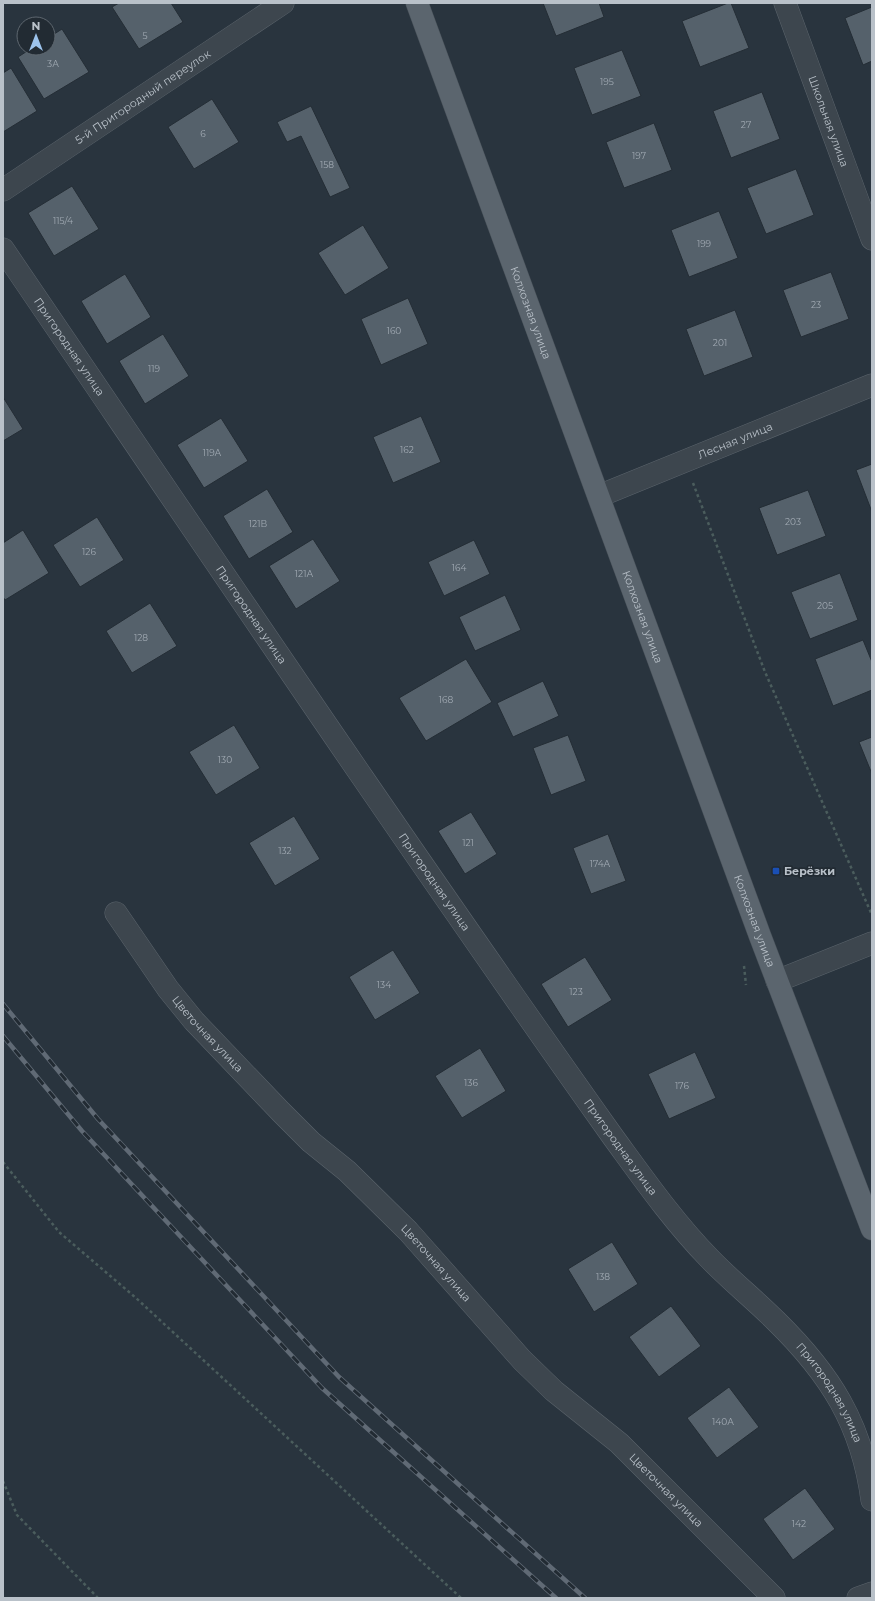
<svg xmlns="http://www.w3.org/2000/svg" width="875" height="1601" viewBox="0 0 875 1601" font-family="Montserrat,sans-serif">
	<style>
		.building { fill: #55616b; stroke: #242d35 }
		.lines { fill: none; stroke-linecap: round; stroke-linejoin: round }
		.minor-casing { stroke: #5b646c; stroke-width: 23 }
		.major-casing { stroke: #464f57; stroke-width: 23 }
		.path { stroke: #4b5d5d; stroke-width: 2.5; stroke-dasharray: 3 3; stroke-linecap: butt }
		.minor { stroke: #3d464e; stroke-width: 22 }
		.major { stroke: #5b656e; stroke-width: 22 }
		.rail-casing { stroke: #606a75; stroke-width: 4.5 }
		.rail { stroke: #222b33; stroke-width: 3; stroke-dasharray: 9; stroke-linecap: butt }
		.transit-dot { fill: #1a4fb4; stroke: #222b33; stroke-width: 1.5 }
		.labels { text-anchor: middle; stroke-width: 3.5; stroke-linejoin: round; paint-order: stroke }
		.number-label { font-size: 9px; fill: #a0a9b2 }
		.street-label { font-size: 11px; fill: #b9c1c9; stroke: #222b33 }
		.poi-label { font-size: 11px; font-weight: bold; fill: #b9c1c9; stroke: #222b33; text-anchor: start }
	</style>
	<rect width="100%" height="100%" fill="#29343e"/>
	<g class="building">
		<path d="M119,3H171L183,22L139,49L112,7Z"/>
		<path d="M543,3H599L604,17L556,36Z"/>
		<path d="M728,3H731L749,48L700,67L682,21Z"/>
		<path d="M872,7V61L863,65L845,18Z"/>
		<path d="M62,29L89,72L44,99L18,57L32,48H48V38Z"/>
		<path d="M622,50L641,96L592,115L574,68Z"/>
		<path d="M11,68L37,111L3,132V73Z"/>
		<path d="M762,92L780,139L731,158L713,111Z"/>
		<path d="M212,99L239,142L194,169L168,127Z"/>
		<path d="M311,106L350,188L330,197L301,136L287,142L277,122Z"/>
		<path d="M654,123L672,170L624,188L606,142Z"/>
		<path d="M796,169L814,215L766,234L747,188Z"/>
		<path d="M72,186L99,229L54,256L28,213Z"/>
		<path d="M719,211L738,258L689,277L671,230Z"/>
		<path d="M363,225L389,268L345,295L318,253Z"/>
		<path d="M831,272L849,319L801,337L783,290Z"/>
		<path d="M125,274L151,317L107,344L81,301Z"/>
		<path d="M408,298L428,344L381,365L361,319Z"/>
		<path d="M735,310L753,357L704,376L686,329Z"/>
		<path d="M163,334L189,376L145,404L119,361Z"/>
		<path d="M3,397L23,429L3,441Z"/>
		<path d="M421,416L441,462L393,483L373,437Z"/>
		<path d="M221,418L248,461L204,488L177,445Z"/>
		<path d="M872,464V512L856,470Z"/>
		<path d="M267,489L293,532L249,559L223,516Z"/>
		<path d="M808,490L826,536L777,555L759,508Z"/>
		<path d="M97,517L124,560L80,587L53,545Z"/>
		<path d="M23,530L49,573L5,600L3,597V543Z"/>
		<path d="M313,539L340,581L296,609L269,566Z"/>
		<path d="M474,540L490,574L444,596L428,562Z"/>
		<path d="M840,573L858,620L810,639L791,592Z"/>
		<path d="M505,595L521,630L475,651L459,617Z"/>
		<path d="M150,603L177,646L132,673L106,631Z"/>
		<path d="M863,640L872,662V690L833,706L815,659Z"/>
		<path d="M466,659L492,702L426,741L399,698Z"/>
		<path d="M543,681L559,716L513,737L497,703Z"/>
		<path d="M234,725L260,768L216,795L189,752Z"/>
		<path d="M568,735L586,781L551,795L533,748Z"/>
		<path d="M872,737V774L859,742Z"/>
		<path d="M471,812L497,854L465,874L438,831Z"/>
		<path d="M294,816L320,859L275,886L249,843Z"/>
		<path d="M608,834L626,881L591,894L573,848Z"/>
		<path d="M393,950L420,993L375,1020L349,977Z"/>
		<path d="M585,957L612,1000L568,1027L541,984Z"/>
		<path d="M480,1048L506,1091L462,1118L435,1076Z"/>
		<path d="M695,1052L716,1098L669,1119L648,1074Z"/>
		<path d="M612,1242L638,1284L594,1312L568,1269Z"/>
		<path d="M671,1306L701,1346L659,1377L629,1337Z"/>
		<path d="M729,1387L759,1427L717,1458L687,1418Z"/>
		<path d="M805,1488L835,1529L793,1560L763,1519Z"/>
	</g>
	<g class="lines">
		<defs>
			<g id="minor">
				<path id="s1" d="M785,3L872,239"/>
				<path id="s2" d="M3,190L283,3"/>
				<path id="s3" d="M3,249C205,546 405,844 613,1137C643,1178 673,1221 709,1258C730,1280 754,1299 776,1321C830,1374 862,1424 872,1500"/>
				<path id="s4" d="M599,496L872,385"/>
				<path id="s5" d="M116,913L168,989L194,1021L281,1112L311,1142L347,1171L408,1231L522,1360L554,1391L619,1443L774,1598"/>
				<path d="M777,981L872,943"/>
				<path d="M858,1598L872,1593"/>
			</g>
			<g id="major">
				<path id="s6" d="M417,3L760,936L872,1229"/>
			</g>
		</defs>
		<use href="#minor" class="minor-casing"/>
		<use href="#major" class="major-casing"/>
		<g class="path">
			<path d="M693,483L765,672L872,915"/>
			<path d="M744,966L746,985"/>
			<path d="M3,1162L59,1232L136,1298L461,1598"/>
			<path d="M3,1481L17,1515L98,1598"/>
		</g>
		<use href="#minor" class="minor"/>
		<use href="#major" class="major"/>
		<defs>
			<g id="rail">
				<path d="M3,1004L98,1119L339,1377L585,1598"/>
				<path d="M3,1036L82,1131L322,1388L556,1598"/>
			</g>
		</defs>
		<use href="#rail" class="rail-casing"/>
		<use href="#rail" class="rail"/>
	</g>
	<rect class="transit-dot" x="772" y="867" width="8" height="8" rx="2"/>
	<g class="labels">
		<g class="number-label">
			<text x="145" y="39">5</text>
			<text x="53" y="67">3А</text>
			<text x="607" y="85">195</text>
			<text x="746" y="128">27</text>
			<text x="203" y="137">6</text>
			<text x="639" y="159">197</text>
			<text x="327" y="168">158</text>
			<text x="63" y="224">115/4</text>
			<text x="704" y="247">199</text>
			<text x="816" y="308">23</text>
			<text x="394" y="334">160</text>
			<text x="720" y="346">201</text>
			<text x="154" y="372">119</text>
			<text x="407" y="453">162</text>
			<text x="212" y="456">119А</text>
			<text x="793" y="525">203</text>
			<text x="258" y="527">121В</text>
			<text x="89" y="555">126</text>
			<text x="459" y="571">164</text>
			<text x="304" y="577">121А</text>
			<text x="825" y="609">205</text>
			<text x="141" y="641">128</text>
			<text x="446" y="703">168</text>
			<text x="225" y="763">130</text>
			<text x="468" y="846">121</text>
			<text x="285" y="854">132</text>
			<text x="600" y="867">174А</text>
			<text x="384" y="988">134</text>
			<text x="576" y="995">123</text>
			<text x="471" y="1086">136</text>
			<text x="682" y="1089">176</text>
			<text x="603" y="1280">138</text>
			<text x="723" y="1425">140А</text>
			<text x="799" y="1527">142</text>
		</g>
		<g class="street-label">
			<text dy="4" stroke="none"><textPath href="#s2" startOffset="168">5-й Пригородный переулок</textPath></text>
			<text dy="4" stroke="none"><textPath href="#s1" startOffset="126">Школьная улица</textPath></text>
			<text dy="4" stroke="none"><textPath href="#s6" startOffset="330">Колхозная улица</textPath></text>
			<text dy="4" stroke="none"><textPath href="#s3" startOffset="118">Пригородная улица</textPath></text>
			<text dy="4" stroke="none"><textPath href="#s4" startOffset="147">Лесная улица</textPath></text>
			<text dy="4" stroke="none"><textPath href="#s3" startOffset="442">Пригородная улица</textPath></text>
			<text dy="4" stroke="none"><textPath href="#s6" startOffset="654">Колхозная улица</textPath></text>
			<text dy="4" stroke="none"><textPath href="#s3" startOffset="766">Пригородная улица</textPath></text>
			<text dy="4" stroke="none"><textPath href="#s6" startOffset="978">Колхозная улица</textPath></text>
			<text dy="4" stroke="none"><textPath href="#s5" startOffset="152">Цветочная улица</textPath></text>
			<text dy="4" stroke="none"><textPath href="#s3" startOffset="1090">Пригородная улица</textPath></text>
			<text dy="4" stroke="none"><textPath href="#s5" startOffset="476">Цветочная улица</textPath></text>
			<text dy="4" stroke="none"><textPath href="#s3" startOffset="1414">Пригородная улица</textPath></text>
			<text dy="4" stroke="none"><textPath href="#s5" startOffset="800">Цветочная улица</textPath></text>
		</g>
		<g class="poi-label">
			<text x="784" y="875">Берёзки</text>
		</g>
	</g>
	<rect width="875" height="1601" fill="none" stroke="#b9c1c9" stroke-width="8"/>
	<g transform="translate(36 36)"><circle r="19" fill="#222b33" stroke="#5e676f"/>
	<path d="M0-3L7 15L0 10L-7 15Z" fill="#9cc3ec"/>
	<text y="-6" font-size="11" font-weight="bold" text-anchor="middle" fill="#b9c1c9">N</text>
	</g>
</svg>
